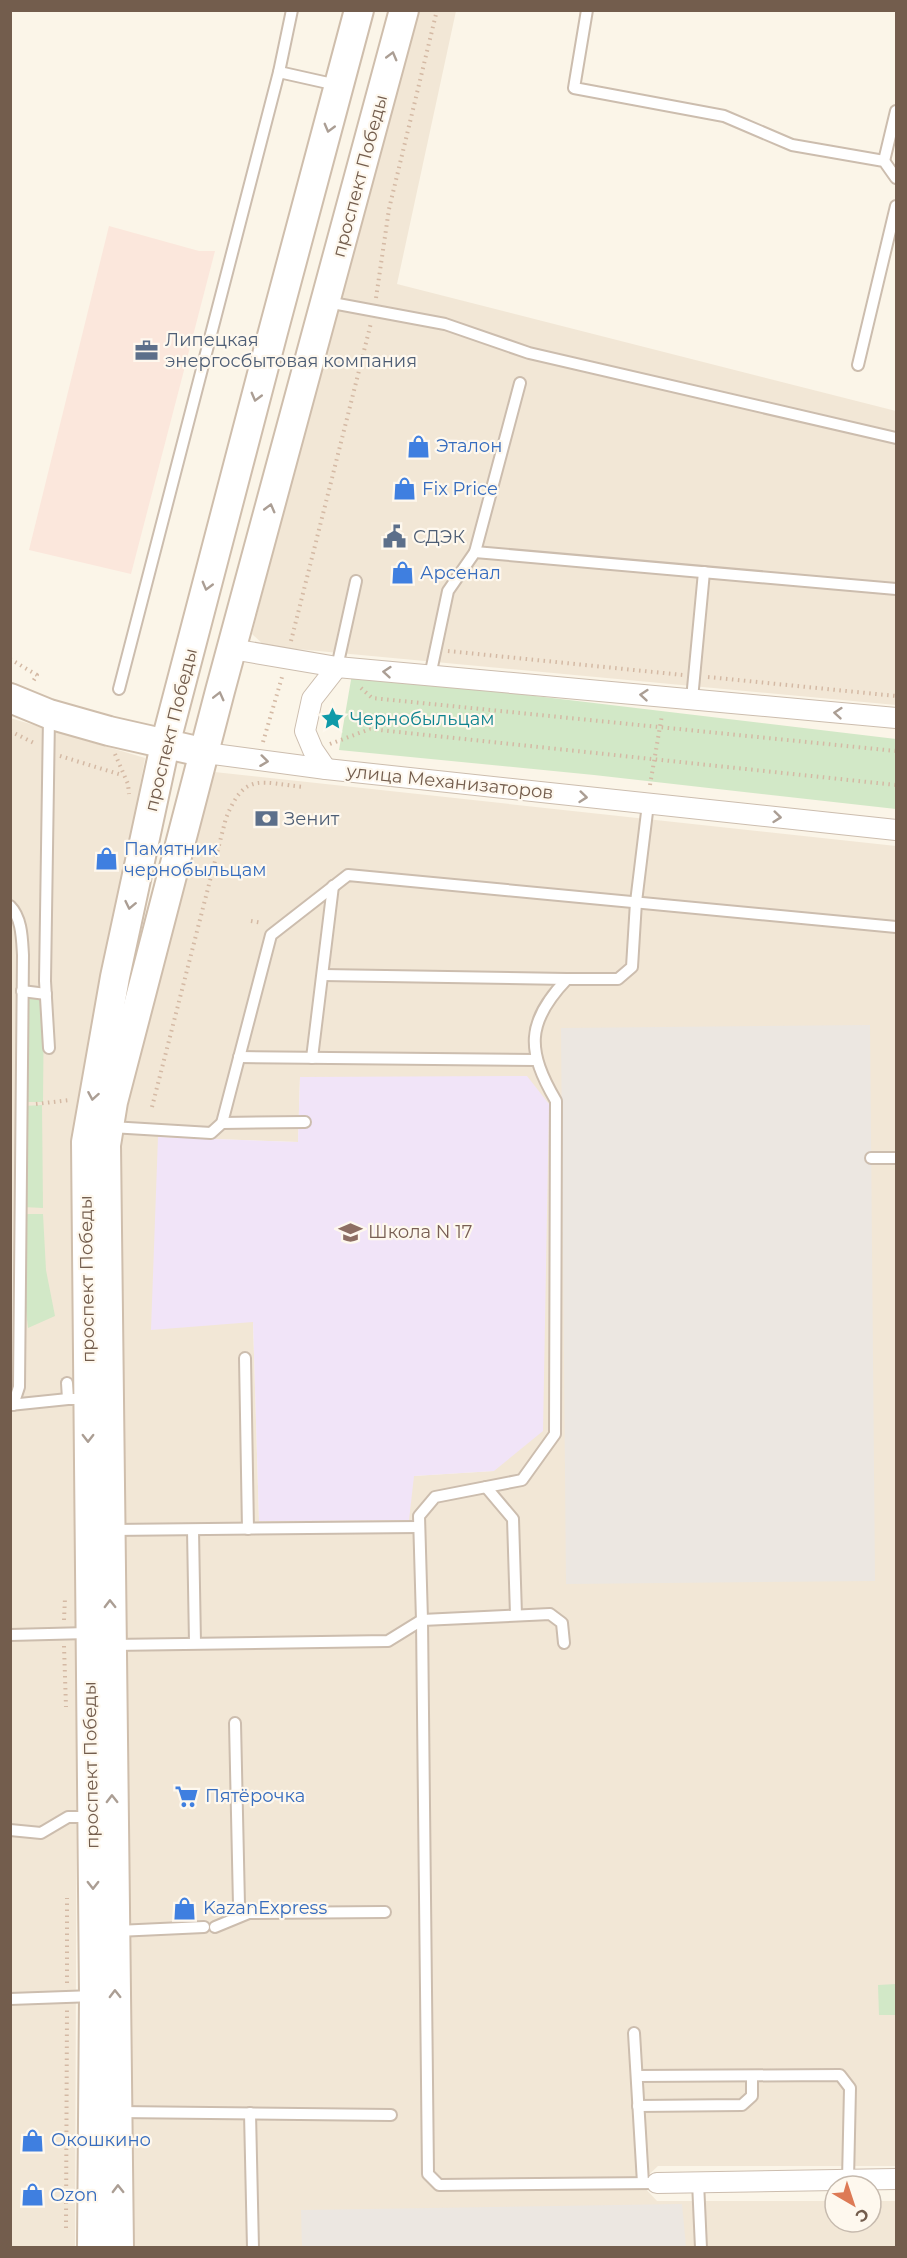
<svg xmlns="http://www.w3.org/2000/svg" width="907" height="2258" viewBox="0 0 907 2258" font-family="Montserrat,sans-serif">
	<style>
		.residential { fill: #f2e7d6; fill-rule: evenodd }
		.commercial { fill: #fbe7dc }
		.industrial { fill: #ece7e1 }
		.education { fill: #f1e4f8 }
		.green { fill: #d2e8c7 }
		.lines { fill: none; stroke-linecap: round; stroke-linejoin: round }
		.lane-casing { stroke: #ccbdae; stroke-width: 14 }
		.street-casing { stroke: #ccbdae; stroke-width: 22 }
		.secondary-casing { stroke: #cfbeac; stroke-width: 32 }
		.path { stroke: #d4b9a4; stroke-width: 4; stroke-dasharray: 1.5 4.5; stroke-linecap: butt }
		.lane { stroke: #fff; stroke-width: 10 }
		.street { stroke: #fff; stroke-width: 20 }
		.secondary { stroke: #fff; stroke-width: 28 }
		.oneway { stroke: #ab9e94 }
		.labels { text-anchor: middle; stroke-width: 4.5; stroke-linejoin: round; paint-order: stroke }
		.street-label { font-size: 18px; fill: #735d4d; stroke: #fef8ee }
		.service-label { font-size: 18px; fill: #4e5e75; stroke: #fef8ee; text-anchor: start }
		.shop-label { font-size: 18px; fill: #366cbe; stroke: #fef8ee; text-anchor: start }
		.culture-label { font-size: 18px; fill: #0d838f; stroke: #fef8ee; text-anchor: start }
		.education-label { font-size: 18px; fill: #785e54; stroke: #fef8ee; text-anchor: start }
	</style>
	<rect width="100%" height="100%" fill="#fbf5e8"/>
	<g class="residential">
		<path d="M415,11H456L397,284L896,411V705L265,646L252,634Z"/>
		<path d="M10,718L145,758L79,1124L75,2248L10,2247Z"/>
		<path d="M205,771L896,846V2166H658L640,2183L657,2201H835V2222H871V2201H896V2247L125,2248L114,1127ZM300,1077L494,1471L413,1476L259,1521L253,1322L158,1137L298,1142Z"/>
	</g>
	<path class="commercial" d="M109,226L199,251H215L131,574L29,550Z"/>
	<g class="industrial">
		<path d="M870,1025L875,1581L566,1584L561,1028Z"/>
		<path d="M682,2204L686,2247H302L301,2210Z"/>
	</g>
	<path class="education" d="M527,1076L549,1104L543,1431L494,1471L414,1476L409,1520L259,1521L253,1322L151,1330L158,1137L298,1142L300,1077Z"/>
	<g class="green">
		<path d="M352,674L896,739V809L594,775L339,750Z"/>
		<path d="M24,993L44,995L43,1102H23Z"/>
		<path d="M42,1105L43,1208L23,1207V1106Z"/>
		<path d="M23,1214H43L46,1270L55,1316L28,1328L22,1274Z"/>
		<path d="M896,1984V2015H879L878,1985Z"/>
	</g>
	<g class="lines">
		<defs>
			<g id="lane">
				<path d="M587,10L574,88L724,116L792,145L884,161L896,178"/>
				<path d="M279,72L292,10"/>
				<path d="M884,161L896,111"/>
				<path d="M327,302L445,324L529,353L896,438"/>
				<path d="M858,365L896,206"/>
				<path d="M475,552L520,383"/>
				<path d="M337,667L356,581"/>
				<path d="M430,676L448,591L475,552L896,589"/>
				<path d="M119,689L279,72L337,85"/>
				<path d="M692,699L704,572"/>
				<path d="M648,804L636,902L632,967L618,979H567C525,1023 527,1051 556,1101L555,1434L522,1480L435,1497L419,1516L422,1620L428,2174L439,2185L657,2183"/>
				<path d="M10,906C22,918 22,939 23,955L19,1387L13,1405"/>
				<path d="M323,975L567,979"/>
				<path d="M22,991L46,994"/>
				<path d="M49,1048L45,981L49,717"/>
				<path d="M239,1057L536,1060"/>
				<path d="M312,1058L333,886"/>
				<path d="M222,1123L305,1122"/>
				<path d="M111,1127L211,1133L222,1123L271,935L348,875L896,927"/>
				<path d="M871,1158H896"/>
				<path d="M245,1358L248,1529"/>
				<path d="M67,1383L68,1399"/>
				<path d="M10,1405L68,1399H88"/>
				<path d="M486,1487L513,1519L516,1615"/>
				<path d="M111,1530L419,1527"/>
				<path d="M193,1530L195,1643"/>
				<path d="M10,1635L88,1633"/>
				<path d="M112,1645L388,1641L422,1620L550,1614L562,1623L564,1643"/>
				<path d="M235,1723L239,1905L249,1913L385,1912"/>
				<path d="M10,1830L41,1833L68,1817H92"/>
				<path d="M215,1927L249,1913"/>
				<path d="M117,1931L204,1927"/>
				<path d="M10,1999L94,1996"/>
				<path d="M634,2033L643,2183"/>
				<path d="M637,2076L840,2075L850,2088L848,2180"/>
				<path d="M638,2106L742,2105L752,2096V2076"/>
				<path d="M118,2112L391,2115"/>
				<path d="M250,2113L253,2248"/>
				<path d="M698,2182L701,2248"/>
			</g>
			<g id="street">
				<path d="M232,649L337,667L896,718"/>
				<path d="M206,753L326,769L896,830"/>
				<path d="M326,769L313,750L305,731L312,699L337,667"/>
				<path d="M657,2183L896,2179"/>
			</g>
			<g id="secondary">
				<path d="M10,698L49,714L109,731L206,753"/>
				<path d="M92,2248L94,1996L86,1142L115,977L165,745L273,332L359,10"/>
				<path d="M119,2248L106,1145L113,1102L220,691L404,10"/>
			</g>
		</defs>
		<use href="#lane" class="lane-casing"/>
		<use href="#street" class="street-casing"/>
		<use href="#secondary" class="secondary-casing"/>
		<g class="path">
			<path d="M376,298L389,209L437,10"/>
			<path d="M291,641L371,323"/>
			<path d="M448,651L683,675"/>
			<path d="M10,659L37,675L32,683"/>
			<path d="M708,677L896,696"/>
			<path d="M361,688L372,698L896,751"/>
			<path d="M10,731L36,744"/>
			<path d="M263,742L282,677"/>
			<path d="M330,744L370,729L896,785"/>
			<path d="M115,754L128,784L129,794"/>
			<path d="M60,756L122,775"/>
			<path d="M650,785L662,715"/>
			<path d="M251,921L262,923"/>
			<path d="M36,1104L70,1100"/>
			<path d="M152,1107L226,818C245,771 261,783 304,787"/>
			<path d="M64,1620L65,1598"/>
			<path d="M64,1646L66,1707"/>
			<path d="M67,1983V1898"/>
			<path d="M66,2228L67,2008"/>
		</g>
		<use href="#lane" class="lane"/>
		<use href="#street" class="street"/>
		<use href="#secondary" class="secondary"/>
	</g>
	<defs><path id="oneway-chevron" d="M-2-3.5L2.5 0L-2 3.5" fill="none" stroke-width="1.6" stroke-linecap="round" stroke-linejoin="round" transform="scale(1.5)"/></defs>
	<g class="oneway">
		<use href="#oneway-chevron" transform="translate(392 56) rotate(-75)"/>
		<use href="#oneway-chevron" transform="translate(329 128) rotate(105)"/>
		<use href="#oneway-chevron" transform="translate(256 397) rotate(105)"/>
		<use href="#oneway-chevron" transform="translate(270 508) rotate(-75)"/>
		<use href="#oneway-chevron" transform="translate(207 586) rotate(105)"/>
		<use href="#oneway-chevron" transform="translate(387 672) rotate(-175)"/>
		<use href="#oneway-chevron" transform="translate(644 695) rotate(-175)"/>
		<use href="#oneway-chevron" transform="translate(219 696) rotate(-76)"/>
		<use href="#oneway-chevron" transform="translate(838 713) rotate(-175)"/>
		<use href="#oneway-chevron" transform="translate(264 761) rotate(7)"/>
		<use href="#oneway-chevron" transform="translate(583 797) rotate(6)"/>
		<use href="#oneway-chevron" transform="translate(777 817) rotate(6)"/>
		<use href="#oneway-chevron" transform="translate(130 905) rotate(102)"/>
		<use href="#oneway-chevron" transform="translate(93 1096) rotate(100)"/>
		<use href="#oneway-chevron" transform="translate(88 1438) rotate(90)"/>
		<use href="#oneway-chevron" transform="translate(110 1604) rotate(-91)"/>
		<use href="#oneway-chevron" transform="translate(112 1799) rotate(-91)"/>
		<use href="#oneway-chevron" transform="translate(93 1885) rotate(90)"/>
		<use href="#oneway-chevron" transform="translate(115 1994) rotate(-91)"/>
		<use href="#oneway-chevron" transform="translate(118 2189) rotate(-91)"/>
	</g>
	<defs>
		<symbol id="office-bare" viewBox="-9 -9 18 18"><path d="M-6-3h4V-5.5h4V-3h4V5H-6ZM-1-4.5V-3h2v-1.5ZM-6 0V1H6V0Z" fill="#5c6f8a" stroke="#fef8ee" stroke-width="2.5" paint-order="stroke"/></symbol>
		<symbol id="shop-bare" viewBox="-9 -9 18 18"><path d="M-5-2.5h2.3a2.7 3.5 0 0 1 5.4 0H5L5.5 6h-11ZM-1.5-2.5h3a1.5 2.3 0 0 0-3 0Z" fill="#3f7fe0" stroke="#fef8ee" stroke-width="2.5" paint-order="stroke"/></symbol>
		<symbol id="civic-bare" viewBox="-9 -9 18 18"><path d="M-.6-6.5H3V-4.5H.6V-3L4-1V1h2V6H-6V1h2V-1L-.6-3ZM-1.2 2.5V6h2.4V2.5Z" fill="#5c6f8a" stroke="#fef8ee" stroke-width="2.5" paint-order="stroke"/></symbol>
		<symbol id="sight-bare" viewBox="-9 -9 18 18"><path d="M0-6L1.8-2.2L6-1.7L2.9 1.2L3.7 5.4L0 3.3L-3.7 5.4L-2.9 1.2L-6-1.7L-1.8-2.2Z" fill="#0f9aa8" stroke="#fef8ee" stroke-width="2.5" paint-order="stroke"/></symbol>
		<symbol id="bank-bare" viewBox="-9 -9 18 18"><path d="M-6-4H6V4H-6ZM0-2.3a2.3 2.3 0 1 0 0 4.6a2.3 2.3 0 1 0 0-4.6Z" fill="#5c6f8a" stroke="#fef8ee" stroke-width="2.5" paint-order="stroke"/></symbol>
		<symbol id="school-bare" viewBox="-9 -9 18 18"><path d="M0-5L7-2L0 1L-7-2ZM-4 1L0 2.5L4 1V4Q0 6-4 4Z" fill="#8d6e63" stroke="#fef8ee" stroke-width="2.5" paint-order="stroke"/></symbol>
		<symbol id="supermarket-bare" viewBox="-9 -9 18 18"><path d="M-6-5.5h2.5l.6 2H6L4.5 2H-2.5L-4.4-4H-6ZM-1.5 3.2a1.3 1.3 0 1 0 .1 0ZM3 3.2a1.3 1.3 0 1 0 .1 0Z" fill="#3f7fe0" stroke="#fef8ee" stroke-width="2.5" paint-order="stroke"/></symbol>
	</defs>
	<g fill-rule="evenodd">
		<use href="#office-bare" x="130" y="334" width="33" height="33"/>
		<use href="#shop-bare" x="402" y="430" width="33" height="33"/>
		<use href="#shop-bare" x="388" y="472" width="33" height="33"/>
		<use href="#civic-bare" x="378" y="520" width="33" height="33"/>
		<use href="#shop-bare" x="386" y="556" width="33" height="33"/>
		<use href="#sight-bare" x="316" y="702" width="33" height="33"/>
		<use href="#bank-bare" x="250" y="802" width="33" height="33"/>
		<use href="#shop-bare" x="90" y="842" width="33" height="33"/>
		<use href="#school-bare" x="334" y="1216" width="33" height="33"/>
		<use href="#supermarket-bare" x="170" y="1780" width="33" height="33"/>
		<use href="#shop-bare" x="168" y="1892" width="33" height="33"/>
		<use href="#shop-bare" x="16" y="2124" width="33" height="33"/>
		<use href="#shop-bare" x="16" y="2178" width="33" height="33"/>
	</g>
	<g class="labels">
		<g class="street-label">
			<text transform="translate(360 176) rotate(-75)" y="6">проспект Победы</text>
			<text transform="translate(171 730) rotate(-76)" y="6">проспект Победы</text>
			<text transform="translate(450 782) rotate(6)" y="6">улица Механизаторов</text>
			<text transform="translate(87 1279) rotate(-91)" y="6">проспект Победы</text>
			<text transform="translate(91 1765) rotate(-91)" y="6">проспект Победы</text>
		</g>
		<g class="service-label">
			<text x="165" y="346">Липецкая<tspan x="165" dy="21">энергосбытовая компания</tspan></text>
			<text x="413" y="543">СДЭК</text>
			<text x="284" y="825">Зенит</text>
		</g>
		<g class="shop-label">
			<text x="436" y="452">Эталон</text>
			<text x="422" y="495">Fix Price</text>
			<text x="420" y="579">Арсенал</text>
			<text x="124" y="855">Памятник<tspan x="124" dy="21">чернобыльцам</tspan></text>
			<text x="205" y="1802">Пятёрочка</text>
			<text x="203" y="1914">KazanExpress</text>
			<text x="51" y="2146">Окошкино</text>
			<text x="50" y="2201">Ozon</text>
		</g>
		<g class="culture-label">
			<text x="350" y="725">Чернобыльцам</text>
		</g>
		<g class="education-label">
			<text x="368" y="1238">Школа N 17</text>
		</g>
	</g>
	<rect width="907" height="2258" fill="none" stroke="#735d4d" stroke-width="24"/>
	<g transform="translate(853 2204) rotate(141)"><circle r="28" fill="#fef8ee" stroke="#c6baae" stroke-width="1.5"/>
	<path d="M0-4.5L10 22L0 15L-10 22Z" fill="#dd7a55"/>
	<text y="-9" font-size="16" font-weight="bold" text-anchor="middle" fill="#735d4d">С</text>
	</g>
</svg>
